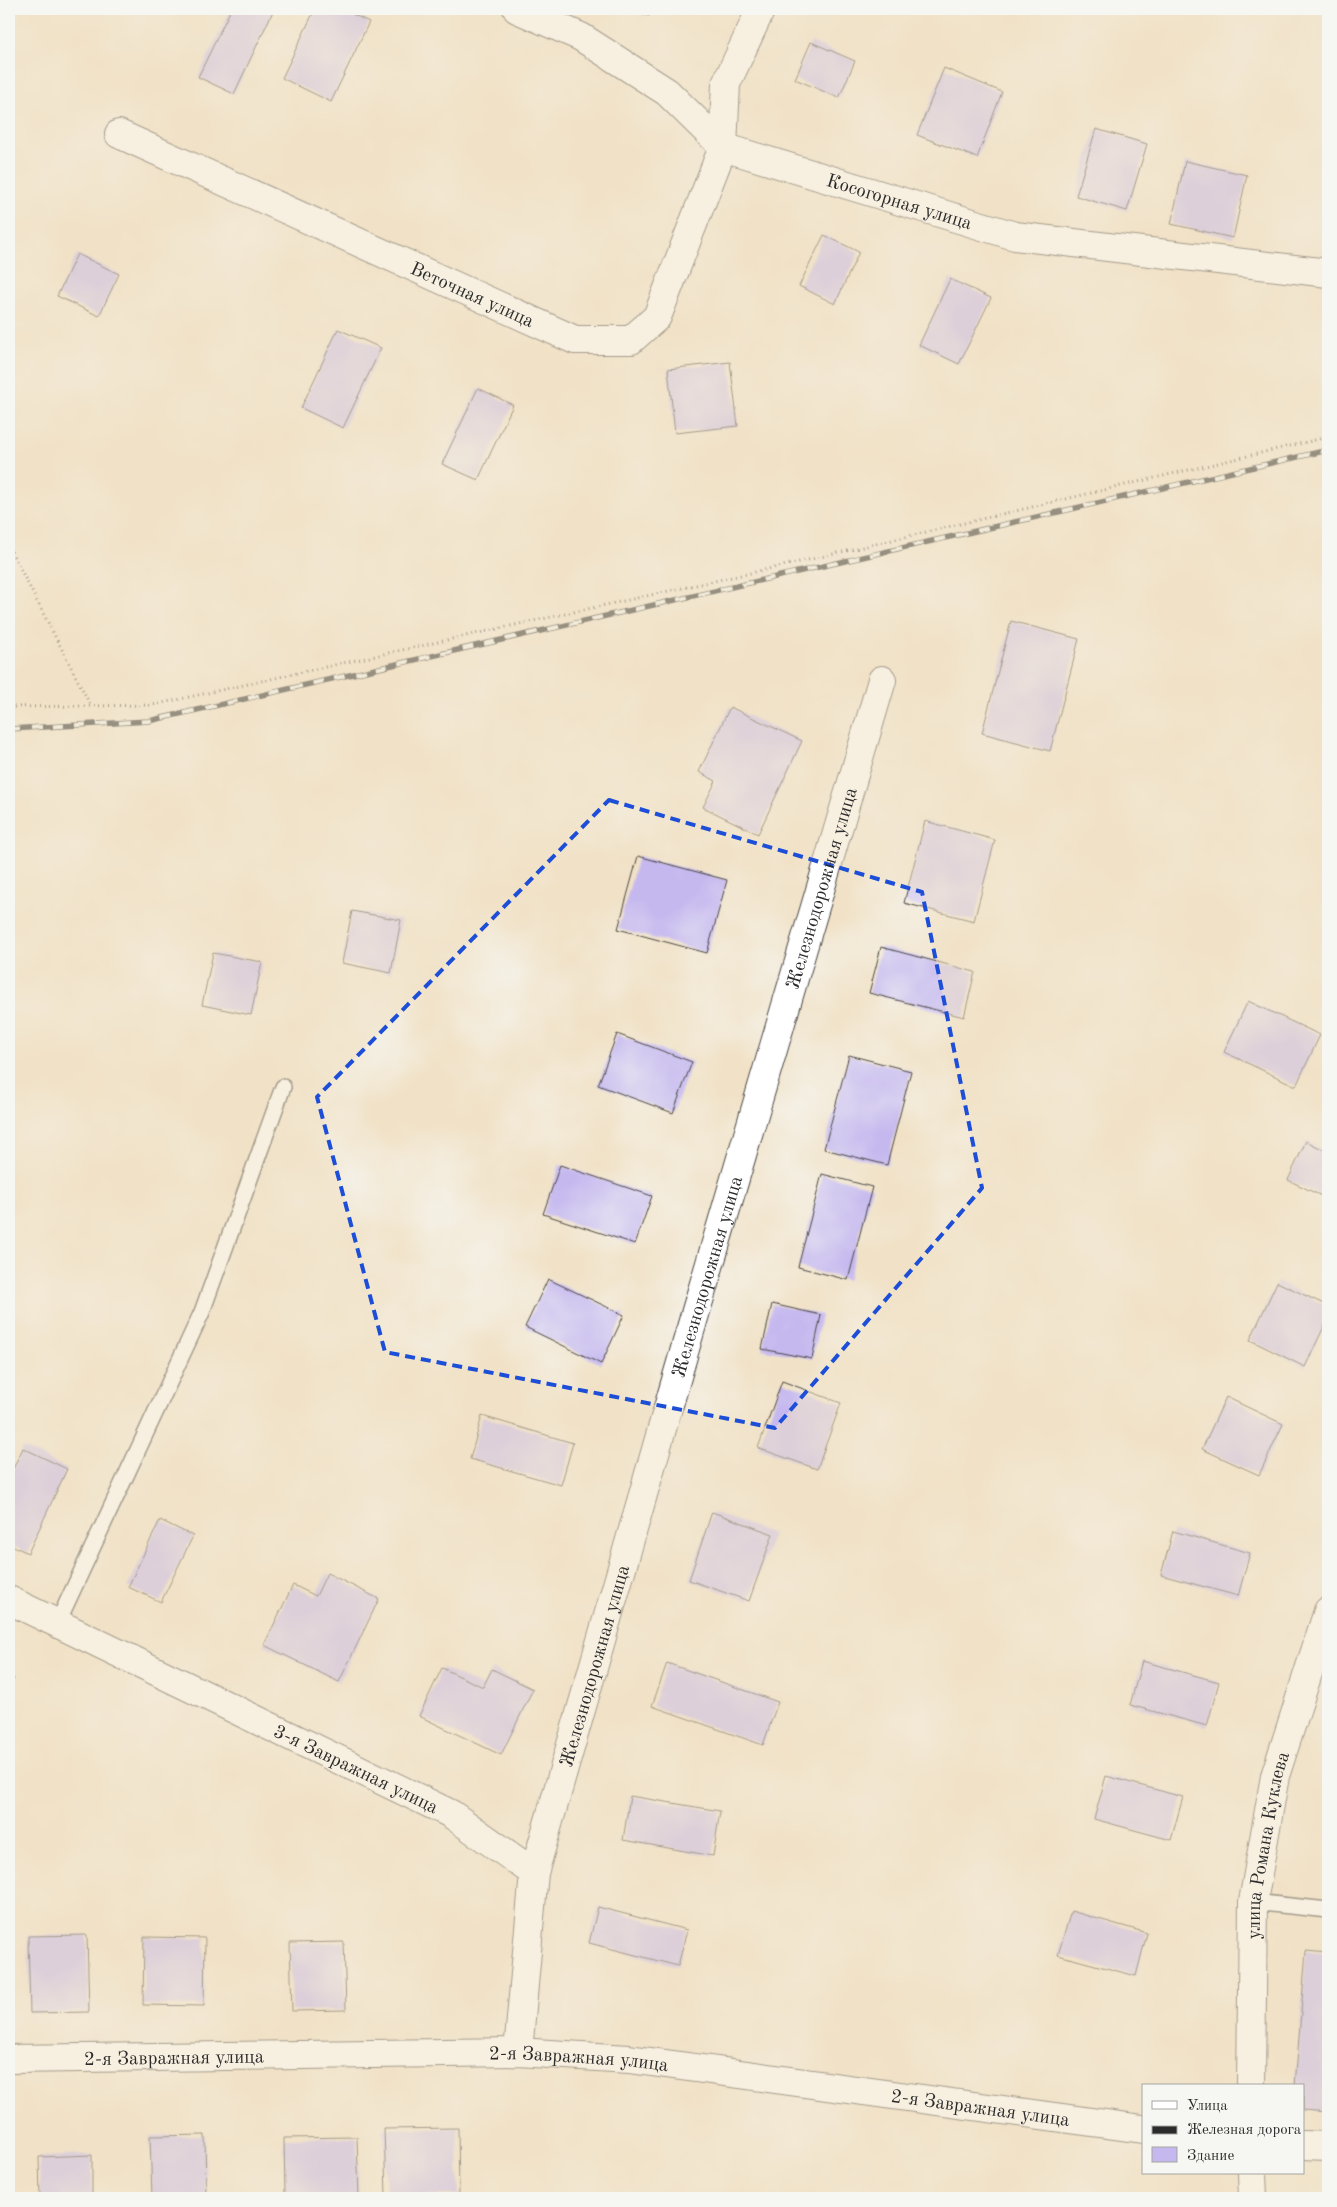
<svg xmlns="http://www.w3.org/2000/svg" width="1337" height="2207" viewBox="0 0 1337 2207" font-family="'Old Standard TT',serif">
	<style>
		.building { fill: #c5b8ef }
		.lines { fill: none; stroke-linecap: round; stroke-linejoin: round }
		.lane-casing { stroke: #494642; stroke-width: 18 }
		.street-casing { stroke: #494642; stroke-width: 30 }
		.secondary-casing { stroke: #494642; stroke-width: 30 }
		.path { stroke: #494642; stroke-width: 3; stroke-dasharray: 1 4; stroke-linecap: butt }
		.lane { stroke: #fff; stroke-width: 15 }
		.street { stroke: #fff; stroke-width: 28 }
		.secondary { stroke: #fff; stroke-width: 28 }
		.rail-casing { stroke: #2b2b2b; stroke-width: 5.5 }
		.rail { stroke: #f6f6f2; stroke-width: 4; stroke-dasharray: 11; stroke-linecap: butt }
		.marked { fill: none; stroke: #1d4ed8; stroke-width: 4; stroke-dasharray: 10 6; stroke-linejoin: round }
		.labels { text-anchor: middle; stroke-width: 4; stroke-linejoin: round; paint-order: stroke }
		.street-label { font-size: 19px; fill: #2b2b2b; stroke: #f6f6f2 }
	</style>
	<rect width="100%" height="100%" fill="#f6f6f2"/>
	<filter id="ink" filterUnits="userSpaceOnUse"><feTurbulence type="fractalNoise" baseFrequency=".02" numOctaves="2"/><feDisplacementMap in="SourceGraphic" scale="10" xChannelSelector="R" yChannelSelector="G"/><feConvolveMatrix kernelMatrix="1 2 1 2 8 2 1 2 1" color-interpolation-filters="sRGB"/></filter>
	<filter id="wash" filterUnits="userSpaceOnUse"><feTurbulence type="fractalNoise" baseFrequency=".0096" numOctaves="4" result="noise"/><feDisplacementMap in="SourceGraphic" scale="20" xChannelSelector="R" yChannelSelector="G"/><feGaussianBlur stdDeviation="1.12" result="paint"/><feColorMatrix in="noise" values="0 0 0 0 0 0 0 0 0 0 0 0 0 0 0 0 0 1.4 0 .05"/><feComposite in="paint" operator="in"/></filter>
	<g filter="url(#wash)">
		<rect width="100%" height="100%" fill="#f1e2c7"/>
		<g id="blocks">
			<g class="building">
				<path d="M231,9H274L234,94L198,77Z"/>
				<path d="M315,9H342L369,22L331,102L282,78Z"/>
				<path d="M631,9H652L649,16Z"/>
				<path d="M811,42L855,61L839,98L795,79Z"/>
				<path d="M944,68L1002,92L977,158L917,135Z"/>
				<path d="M1096,129L1147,144L1127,211L1076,196Z"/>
				<path d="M1185,161L1247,175L1233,238L1171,224Z"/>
				<path d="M824,235L859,252L835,304L799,286Z"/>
				<path d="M77,254L119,274L99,316L57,296Z"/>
				<path d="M950,279L991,298L959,364L919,345Z"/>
				<path d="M338,329L381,348L343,428L301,408Z"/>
				<path d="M730,362L738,426L675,433L668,369Z"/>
				<path d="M478,388L513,405L478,480L442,464Z"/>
				<path d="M1011,621L1079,639L1050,751L982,733Z"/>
				<path d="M730,707L802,741L758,834L703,807L716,781L699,772Z"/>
				<path d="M925,821L995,840L974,921L904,903Z"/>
				<path d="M638,856L727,880L707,953L618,929Z"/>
				<path d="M352,911L401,920L391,973L342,963Z"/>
				<path d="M881,947L975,972L964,1017L869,993Z"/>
				<path d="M213,953L262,962L251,1015L202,1005Z"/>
				<path d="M1248,1001L1320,1035L1296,1086L1224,1052Z"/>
				<path d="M617,1034L692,1062L673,1113L598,1085Z"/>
				<path d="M849,1055L911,1071L887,1165L824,1149Z"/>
				<path d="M1306,1141L1328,1152V1199L1288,1180Z"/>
				<path d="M560,1165L652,1196L635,1244L543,1214Z"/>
				<path d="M822,1174L872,1187L848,1280L798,1267Z"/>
				<path d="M548,1279L624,1315L601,1364L525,1327Z"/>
				<path d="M1277,1282L1328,1306V1318L1305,1367L1250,1340Z"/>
				<path d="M772,1304L821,1315L812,1359L762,1349Z"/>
				<path d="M782,1381L841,1403L817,1469L758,1448Z"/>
				<path d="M1226,1397L1283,1424L1259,1475L1202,1449Z"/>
				<path d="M482,1416L573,1443L561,1485L470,1459Z"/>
				<path d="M23,1448L67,1469L28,1553L9,1544V1477Z"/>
				<path d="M712,1512L773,1534L749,1601L689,1580Z"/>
				<path d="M160,1520L193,1536L161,1602L128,1587Z"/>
				<path d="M1173,1531L1250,1553L1238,1596L1161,1575Z"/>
				<path d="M327,1573L379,1599L339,1682L264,1645L293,1585L316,1596Z"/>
				<path d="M1142,1661L1219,1682L1207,1726L1130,1705Z"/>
				<path d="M667,1663L778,1702L763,1745L652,1706Z"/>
				<path d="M442,1668L483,1687L492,1669L533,1689L501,1755L419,1716Z"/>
				<path d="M9,1676L14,1678L9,1690Z"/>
				<path d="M1106,1776L1183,1797L1171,1840L1094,1819Z"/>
				<path d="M630,1796L720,1811L713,1856L623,1840Z"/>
				<path d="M598,1907L687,1930L678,1966L589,1943Z"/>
				<path d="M1071,1911L1147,1933L1136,1976L1058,1955Z"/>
				<path d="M87,1935L89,2012L30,2013L28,1936Z"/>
				<path d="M144,1937L205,1938L204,2006L143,2005Z"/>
				<path d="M344,1942L346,2010L292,2011L290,1943Z"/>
				<path d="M1306,1951L1328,1953V2112L1303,2110V2086H1295Z"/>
				<path d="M458,2128L459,2195L386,2196L384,2129Z"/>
				<path d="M205,2135L206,2198H152L150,2136Z"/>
				<path d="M357,2137L359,2198H311V2195H285L284,2138Z"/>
				<path d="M92,2155V2198H40L39,2157Z"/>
			</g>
		</g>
	</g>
	<g filter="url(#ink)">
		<use href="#blocks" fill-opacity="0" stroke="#494642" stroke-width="1"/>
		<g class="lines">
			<defs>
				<g id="lane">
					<path d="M57,1624L202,1312L283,1087"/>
					<path d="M1253,1902L1328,1910"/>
				</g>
				<g id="street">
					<path id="s1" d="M517,9L581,37L667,92L723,147L1015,236L1328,273"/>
					<path id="s2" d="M119,134L575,340H631L657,317L723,147L726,84L761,9"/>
					<path id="s3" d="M9,1600L451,1814L534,1873L518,2052"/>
					<path id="s4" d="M534,1873L693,1321L882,680"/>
					<path id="s5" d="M9,2059L518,2052L629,2059L1143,2129"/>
					<path d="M1303,2145L1328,2146"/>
				</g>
				<g id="secondary">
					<path id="s6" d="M1251,2086L1253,1902L1275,1776L1328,1611"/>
					<path d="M1252,2173L1253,2198"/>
				</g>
			</defs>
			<use href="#lane" class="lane-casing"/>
			<use href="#street" class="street-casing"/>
			<use href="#secondary" class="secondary-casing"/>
			<g class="path">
				<path d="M9,547L91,706"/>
				<path d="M9,707L153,705L791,564L1328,437"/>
			</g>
			<use href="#lane" class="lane"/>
			<use href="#street" class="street"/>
			<use href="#secondary" class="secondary"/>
			<defs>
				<path id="rail" d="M9,729L149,721L1328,450"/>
			</defs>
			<use href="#rail" class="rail-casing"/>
			<use href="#rail" class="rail"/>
		</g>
	</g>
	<path d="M0 0H1337V2207H0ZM609,800L922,892L982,1188L775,1428L385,1352L317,1097Z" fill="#f1e2c7" fill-opacity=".55" fill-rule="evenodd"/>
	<path class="marked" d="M609,800L922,892L982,1188L775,1428L385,1352L317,1097Z"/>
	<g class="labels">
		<g class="street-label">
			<text dy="7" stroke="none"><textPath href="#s1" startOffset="435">Косогорная улица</textPath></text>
			<text dy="7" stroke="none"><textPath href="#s2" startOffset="388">Веточная улица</textPath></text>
			<text dy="7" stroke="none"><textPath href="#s4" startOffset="1026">Железнодорожная улица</textPath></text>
			<text dy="7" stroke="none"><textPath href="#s4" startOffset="621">Железнодорожная улица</textPath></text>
			<text dy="7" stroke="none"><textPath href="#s4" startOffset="216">Железнодорожная улица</textPath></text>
			<text dy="7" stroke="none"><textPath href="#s3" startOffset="386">3-я Завражная улица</textPath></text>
			<text dy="7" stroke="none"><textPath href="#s6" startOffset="242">улица Романа Куклева</textPath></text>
			<text dy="7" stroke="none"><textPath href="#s5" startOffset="165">2-я Завражная улица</textPath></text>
			<text dy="7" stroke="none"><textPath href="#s5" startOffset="570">2-я Завражная улица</textPath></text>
			<text dy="7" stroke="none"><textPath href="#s5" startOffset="975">2-я Завражная улица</textPath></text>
		</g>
	</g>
	<rect width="1337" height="2207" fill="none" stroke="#f6f6f2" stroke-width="30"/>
	<rect x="1142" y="2084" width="162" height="90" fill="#f6f6f2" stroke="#a5a5a2"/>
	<rect x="1152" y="2101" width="25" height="8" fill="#ffffff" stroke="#a5a5a2"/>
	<text x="1187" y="2110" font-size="15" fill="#2b2b2b">Улица</text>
	<rect x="1152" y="2126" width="25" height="8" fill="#2b2b2b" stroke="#a5a5a2"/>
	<text x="1187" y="2134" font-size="15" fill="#2b2b2b">Железная дорога</text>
	<rect x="1152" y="2147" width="25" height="15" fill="#c5b8ef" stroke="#a5a5a2"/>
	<text x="1187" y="2160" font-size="15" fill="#2b2b2b">Здание</text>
</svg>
